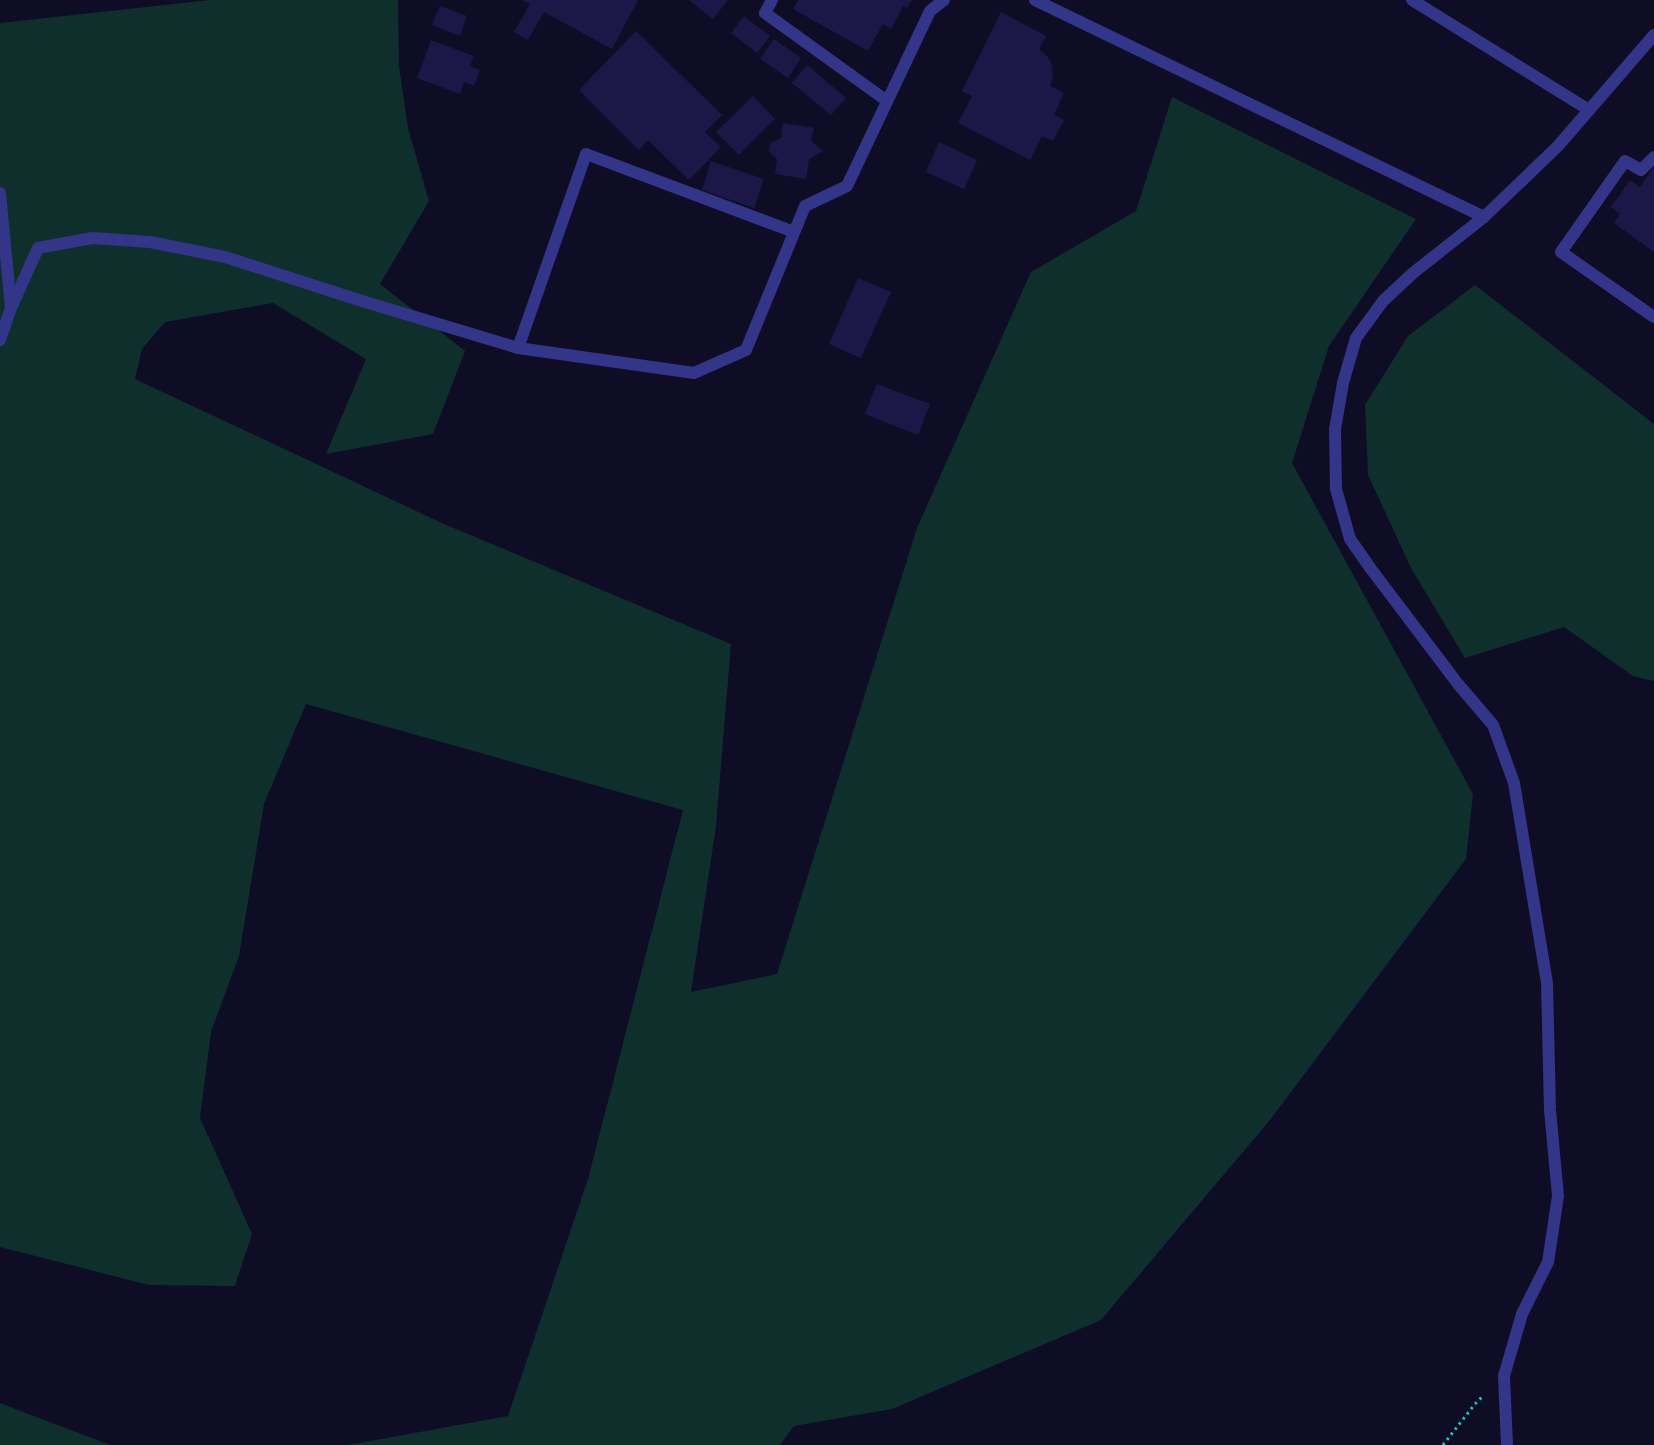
<svg xmlns="http://www.w3.org/2000/svg" width="1654" height="1445" viewBox="0 0 1654 1445" font-family="'Alegreya Sans',sans-serif">
	<style>
		.green { fill: #0f2f2c }
		.building { fill: #1d1748 }
		.lines { fill: none; stroke-linecap: round; stroke-linejoin: round }
		.path { stroke: #24c0ac; stroke-width: 3; stroke-dasharray: 2.5 4; stroke-linecap: butt }
		.minor { stroke: #333588; stroke-width: 12 }
	</style>
	<rect width="100%" height="100%" fill="#0f0c25"/>
	<g class="green">
		<path d="M210,0H398L399,66L408,128L429,201L380,284L465,351L433,434L326,454L366,359L273,303L165,322L142,349L135,379L444,524L731,644L716,826L691,992L777,974L917,528L1031,272L1136,211L1172,97L1416,219L1329,346L1292,463L1473,794L1466,859L1270,1120L1101,1320L892,1409L794,1426L780,1445H348L508,1416L588,1179L683,810L306,704L264,804L239,956L211,1032L200,1118L252,1234L235,1286L149,1285L0,1247V23Z"/>
		<path d="M1475,285L1654,424V681L1633,676L1564,627L1465,658L1411,568L1368,475L1365,405L1408,336Z"/>
		<path d="M0,1403L110,1445H0Z"/>
	</g>
	<g class="building">
		<path d="M522,0H638L612,49L544,12L528,40L514,32L530,4Z"/>
		<path d="M689,0H728L713,19Z"/>
		<path d="M798,0H912L907,8L903,6L891,29L883,24L868,51L793,9Z"/>
		<path d="M440,6L467,16L460,36L432,25Z"/>
		<path d="M1001,12L1046,36L1039,49L1047,56L1052,65L1053,76L1050,86L1064,93L1054,115L1064,120L1053,141L1042,136L1030,160L958,123L972,96L962,91Z"/>
		<path d="M744,16L770,36L757,53L731,33Z"/>
		<path d="M636,31L722,115L705,132L721,147L689,180L648,140L639,150L579,90Z"/>
		<path d="M774,39L801,58L788,78L760,59Z"/>
		<path d="M431,40L474,56L470,66L480,70L474,86L464,82L460,94L417,78Z"/>
		<path d="M807,65L846,98L831,115L792,83Z"/>
		<path d="M753,96L775,119L739,155L716,132Z"/>
		<path d="M783,123L814,128L811,141L823,151L809,159L806,179L775,174L777,159L769,152L770,143L781,138Z"/>
		<path d="M939,142L977,160L964,189L926,172Z"/>
		<path d="M711,161L764,179L754,208L702,190Z"/>
		<path d="M1654,167V252L1614,223L1620,214L1611,207L1630,180L1640,187Z"/>
		<path d="M858,278L891,292L861,358L829,344Z"/>
		<path d="M877,384L930,404L918,435L865,414Z"/>
	</g>
	<g class="lines">
		<path class="path" d="M1443,1445L1475,1404L1482,1397"/>
		<g class="minor">
			<path d="M772,0L765,13L887,101"/>
			<path d="M1035,0L1484,217"/>
			<path d="M1412,0L1589,110"/>
			<path d="M1654,157L1641,170L1625,161L1561,252L1654,317"/>
			<path d="M0,193L11,308L0,340"/>
			<path d="M11,308L38,248L92,238L150,242L225,257L362,301L518,348L694,373L746,350L805,206L847,186L930,11L944,0"/>
			<path d="M518,348L586,154L794,232"/>
			<path d="M1507,1445L1504,1376L1522,1314L1548,1262L1558,1196L1550,1110L1547,983L1514,783L1493,725L1458,684L1371,569L1350,539L1336,489L1335,429L1343,383L1356,338L1383,301L1413,273L1484,217L1558,146L1654,35"/>
		</g>
	</g>
</svg>
